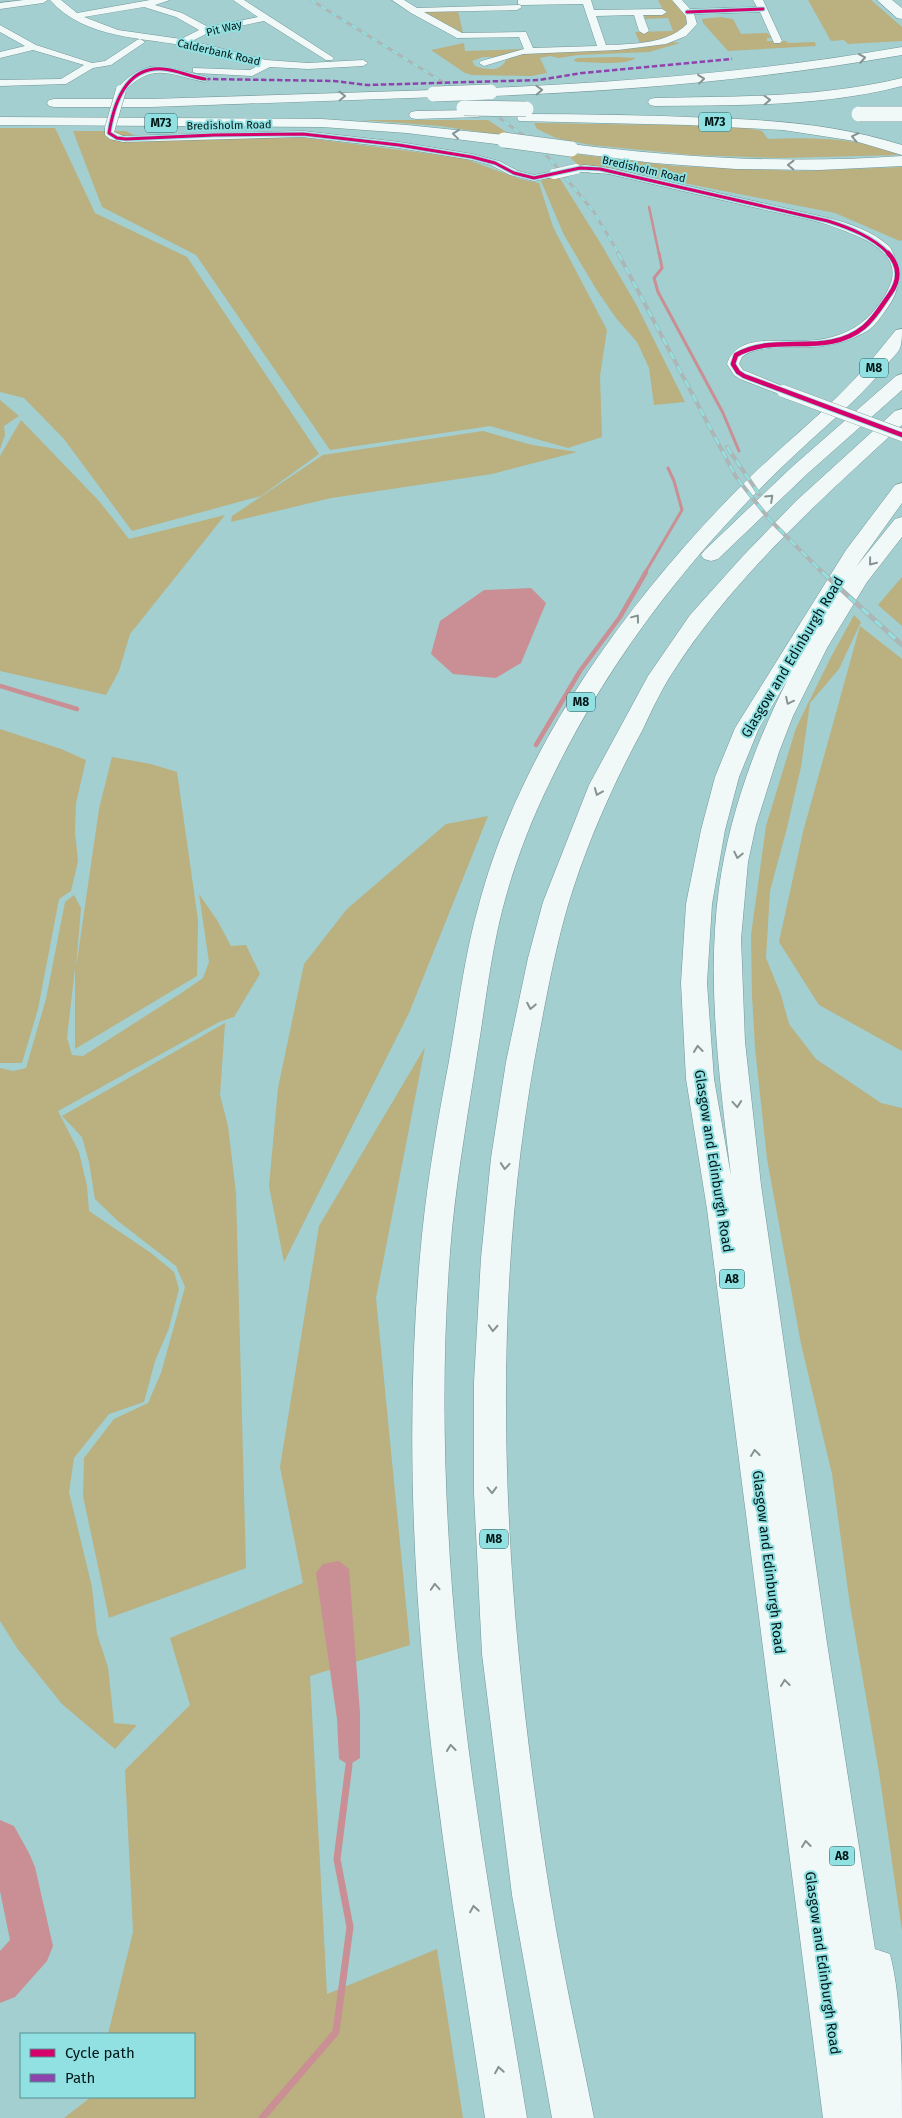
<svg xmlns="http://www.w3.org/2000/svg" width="902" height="2118" viewBox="0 0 902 2118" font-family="'Fira Sans',sans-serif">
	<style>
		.green { fill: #bab080 }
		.water { fill: #ca8f94 }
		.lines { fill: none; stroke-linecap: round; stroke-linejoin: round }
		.stream-far3 { stroke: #ca8f94; stroke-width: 2.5 }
		.stream-far2 { stroke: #ca8f94; stroke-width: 3 }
		.stream-far1 { stroke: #ca8f94; stroke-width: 4.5 }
		.stream { stroke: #ca8f94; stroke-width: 7 }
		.river { fill: #ca8f94; fill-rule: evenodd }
		.minor-casing { stroke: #739697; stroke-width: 1 }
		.highway-casing { stroke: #739697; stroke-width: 1 }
		.minor { fill: #f1f8f8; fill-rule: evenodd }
		.highway { fill: #f1f8f8; fill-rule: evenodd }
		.rail-far2-casing { stroke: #acb6b6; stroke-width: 3 }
		.rail-far1-casing { stroke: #acb6b6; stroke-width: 4 }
		.rail-casing { stroke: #acb6b6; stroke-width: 5 }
		.rail-far2 { stroke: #91e1e2; stroke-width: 2; stroke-dasharray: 6; stroke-linecap: butt }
		.rail-far1 { stroke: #91e1e2; stroke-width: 2.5; stroke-dasharray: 8; stroke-linecap: butt }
		.rail { stroke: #91e1e2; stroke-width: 3; stroke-dasharray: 9; stroke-linecap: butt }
		.minor-bridge-far1-casing { stroke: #739697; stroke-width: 11; stroke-linecap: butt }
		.minor-bridge-casing { stroke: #739697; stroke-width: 13; stroke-linecap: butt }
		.highway-bridge-casing { stroke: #739697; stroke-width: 16; stroke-linecap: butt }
		.minor-bridge-far1 { stroke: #f1f8f8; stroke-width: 10 }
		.minor-bridge { stroke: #f1f8f8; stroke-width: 12 }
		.highway-bridge { stroke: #f1f8f8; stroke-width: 15 }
		.quiet { stroke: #8e44ad; stroke-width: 2.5; stroke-dasharray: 5.5 2.5; stroke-linecap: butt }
		.cycleway-far1-casing { stroke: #91e1e2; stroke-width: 5 }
		.cycleway-casing { stroke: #91e1e2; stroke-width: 6 }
		.cycleway-far1 { stroke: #d6006c; stroke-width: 3 }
		.cycleway { stroke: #d6006c; stroke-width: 4.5 }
		.oneway { stroke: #859393 }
		.labels { text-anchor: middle; stroke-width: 4; stroke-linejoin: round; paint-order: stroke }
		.far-street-label { font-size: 11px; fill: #001718; stroke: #91e1e2 }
		.shield { fill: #91e1e2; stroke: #2c5455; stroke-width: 1 }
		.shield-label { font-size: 12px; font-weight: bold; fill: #001718 }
		.street-label { font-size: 14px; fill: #001718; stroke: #91e1e2 }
	</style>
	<rect width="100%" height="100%" fill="#a3cfd0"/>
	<g class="green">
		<path d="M658,0H672C677,5 685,12 687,18C693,41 627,44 615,45L640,43L635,32L673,31L668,18L645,19V15H659L663,10Z"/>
		<path d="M808,0H871L902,27V41L848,44L844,40L831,41Z"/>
		<path d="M458,11L463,33L423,12H424Z"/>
		<path d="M720,17L733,19L741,34L767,33L772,38H767V41H786L788,43L815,42L816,46L728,51L703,23L702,19Z"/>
		<path d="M672,42L680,43L649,52L578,55L559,58L550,56L540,58L547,73L531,76L472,75L465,73L431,50L464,43L465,51L523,49L495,57H483L472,61L475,66C486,70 501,72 506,60L530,52L638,48Z"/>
		<path d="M616,57L636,58C625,66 591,62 577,62L573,60L578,58Z"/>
		<path d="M361,120H488L514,137L440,126Z"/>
		<path d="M534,123L737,126L762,131L768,139C808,137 863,137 899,155L780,158L692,155L591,145L556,138L537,129Z"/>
		<path d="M0,128H55L95,213L187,257L319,454L261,496L132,531L64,439L24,398L0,392Z"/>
		<path d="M73,131H126L144,140L211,136L307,138L463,158L520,179L539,183L553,227L607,330L600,376L602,437L568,448L490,426L330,450L196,255L102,207Z"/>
		<path d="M566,153L675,166L797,171L902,167V240L900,241L835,213L608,168L578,165Z"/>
		<path d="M547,177H559L601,244L637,306L685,402L654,405L649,368L637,342L616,318L596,289L564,235L541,181Z"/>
		<path d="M0,400L19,416L4,426L5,435L0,449Z"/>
		<path d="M21,420L99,501L129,539L225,515L130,634L119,671L106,695L0,671V456Z"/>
		<path d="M483,431L532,445L577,452L492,474L331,498L231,522L232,516L323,455Z"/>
		<path d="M902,577V626L878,605Z"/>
		<path d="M854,615L861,622L839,669L810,703L801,767L787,828L770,891L766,958L781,995L789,1024L816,1059L881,1103L902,1108V1931L879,1772L850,1605L832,1474L801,1344L767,1159L755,1048L752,995L751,935L766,826L796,728L830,659Z"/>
		<path d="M860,626L902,659V1051L819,1005L779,942L803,832Z"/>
		<path d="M0,729L61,749L86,760L76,803L75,832L78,861L71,891L59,899L38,1009L22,1063H0Z"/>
		<path d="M112,757L151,764L177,772L198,920L197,976L75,1049V968L67,1038L72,1055L83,1056L180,994L203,978L209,962L199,894L217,920L231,946L246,945L260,974L234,1017L219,1022L58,1111L79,1152L87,1186L89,1211L151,1253L174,1272L179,1289L169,1328L155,1361L144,1402L109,1414L74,1458L69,1492L92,1587L97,1634L108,1667L114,1723L137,1725L115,1749L62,1704L17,1648L0,1621V1068L13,1071L26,1068L46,999L65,902L74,895L81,908L76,968L99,809Z"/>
		<path d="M488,816L409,1013L284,1262L269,1186L278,1088L304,964L347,909L446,824Z"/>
		<path d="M225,1023L220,1095L228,1126L236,1193L246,1568L109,1618L83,1496L84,1458L114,1419L148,1403L161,1373L185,1287L176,1266L118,1221L95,1199L89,1162L82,1137L62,1116Z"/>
		<path d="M425,1047L376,1298L410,1645L310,1676L327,1994L437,1949L463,2118H64L91,2097H194V2034H108L133,1932L125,1770L190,1705L170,1638L303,1583L280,1467L319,1226Z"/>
	</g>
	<g class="water">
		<path d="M531,588L546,603L521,663L496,678L453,674L431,654L440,621L484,590Z"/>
		<path d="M339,1561L349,1569L360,1713V1758L349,1765L339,1759L337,1719L316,1573L323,1564Z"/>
	</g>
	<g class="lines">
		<path class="stream-far3" d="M649,207L659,254"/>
		<g class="stream-far2">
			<path d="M659,253L662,268L654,278L658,292L723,413L739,451"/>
			<path d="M645,573L682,510L674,481L668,468"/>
		</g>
		<g class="stream-far1">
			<path d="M0,686L77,709"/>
			<path d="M536,745L580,671L620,617L646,572"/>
		</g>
		<path class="stream" d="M262,2118L336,2032L350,1927L337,1859L349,1765"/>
		<path class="river" d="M0,1820L14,1826L29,1853L35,1867L53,1946L47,1961L15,1997L0,2003V1951L10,1940L0,1891Z"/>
		<defs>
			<g id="minor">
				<path d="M24,0H48L43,3L0,9V3Z"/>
				<path d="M50,0H61L77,13L150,0H170L155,5L182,13L208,27L258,17L233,0H244L334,58L332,60H326L264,21L210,32L192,41L266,60L308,63L363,60L368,63L363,66L308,69L270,67L252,76L196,73L193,72V68L250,70L259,65C236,61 215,52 192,47C144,37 85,40 50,0ZM144,7L176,17L199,30L181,39L118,30L84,17Z"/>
				<path d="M392,0H404L417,8L520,5L522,7L517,10L424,12L462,33L526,32L533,48L597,46L583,4L521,5L518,4V0H591L594,10L662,9L667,12L662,15H643L649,31L644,34L639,31L634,15L596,16L606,45C633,44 668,44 687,24L686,16L672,0H682L690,9L757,7L753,0H763L782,41L780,43H774L760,12L694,14L697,24L686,36L666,44L618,50L523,54L484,66L479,63L481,61L524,49L519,37L457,38L411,13Z"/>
				<path d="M0,25L36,45L92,63L105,61L137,40L140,39L145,42L111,65L93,68L66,84L0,86V80L61,79L84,65L33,50L0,58V52L25,46L0,32Z"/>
				<path d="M150,67L170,68L208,77L210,79L205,82C170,75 152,61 124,92H118L116,90C126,78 135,71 150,67Z"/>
				<path d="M110,125L115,128L114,132L123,136L303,131L399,142L472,154L499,161L518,171L534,175L554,171L559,174L558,176L534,181L510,175L491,165L472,160L399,148L303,137L123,142L110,139L105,135V128Z"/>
				<path d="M585,165L609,168L828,218C849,223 874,232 890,247C902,269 902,290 885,311C880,318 875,326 867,331C855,338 842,343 828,345C802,351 762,341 742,357L739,364L743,370L787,388L789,391L783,395L779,394L740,379L734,375L727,364C737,334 775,342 800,341C814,341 828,339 841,334C861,327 874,313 885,295C892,284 896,272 889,260C880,245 860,237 845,231C817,219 786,215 757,208C708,197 658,185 609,174C600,173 576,173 571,169L572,167Z"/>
			</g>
			<g id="highway">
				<path d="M877,0H892L902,8V19L897,18Z"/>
				<path d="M902,47V55C765,79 628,91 490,96L485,95L483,92L485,89L490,88C628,82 765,71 902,47Z"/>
				<path d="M902,78V86C821,107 738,105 655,106L650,105L648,102L650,99L655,98C739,96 819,98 902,78Z"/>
				<path d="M434,90L439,91L441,94L439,97L151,107H54L49,106L47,103L49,100L54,99H151Z"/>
				<path d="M474,110L479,111L481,114L479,117L416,119L411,118L409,115L411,112L416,111Z"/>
				<path d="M524,114C586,114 648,115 711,118C776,120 839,125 902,145V155L855,141L783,130L688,125L519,121L517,118L519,115Z"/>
				<path d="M0,117L322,119L407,125L504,135L509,137L512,140L509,143L504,145L407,133L322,127L0,125Z"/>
				<path d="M571,144C681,158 791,164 902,156V166L819,170L736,169L654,163L566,152L563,149L566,146Z"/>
				<path d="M902,329C902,334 902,343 900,348C898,353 892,358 888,363C866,391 840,414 813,438C705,536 612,651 549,784C529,825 513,868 502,911C490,959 485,1007 477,1055C468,1113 458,1170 452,1229C439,1370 444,1515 458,1656C473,1811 502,1964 527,2118H485C462,1964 435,1809 422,1654C410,1515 408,1373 422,1235C428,1176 438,1119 449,1061C458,1010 464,958 478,908C500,823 541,742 589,670C635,602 687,540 745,482C775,452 808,426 838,396C859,376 877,353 896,330Z"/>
				<path d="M902,374V390L807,474L718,559L711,561L704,559L701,555L704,551L793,466L896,376Z"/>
				<path d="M902,409V425C819,501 734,577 673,672C661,690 652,710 643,729C613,784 586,845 568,905C556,946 548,988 540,1030C484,1315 504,1609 550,1894C562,1969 579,2043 594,2118H552L512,1895L482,1654L474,1493V1382L481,1258L491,1158L506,1062L528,958L543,902L589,785L648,676L690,615L742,557L796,501L895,411Z"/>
				<path d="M902,483V503L856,567L895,519L902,517V537L867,582L827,648L793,716L779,752L756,825L748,862L741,939L745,1042L761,1185L827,1643L875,1949L890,1954C902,2001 902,2067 902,2118H823L707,1209L686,1079L681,983L686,904L701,830L715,777L735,728L846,550L895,485ZM788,679C755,744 729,816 719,888C706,983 720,1081 731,1176L714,1079L707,983L712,904L725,830L739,777L759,728Z"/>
			</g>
		</defs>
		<use href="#minor" class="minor-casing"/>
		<use href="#highway" class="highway-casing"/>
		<use href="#minor" class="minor"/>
		<use href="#highway" class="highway"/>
		<defs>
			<path id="rail-far2" d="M311,0L494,114L524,136L550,159L594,212L619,254"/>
			<g id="rail-far1">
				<path d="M618,253L736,477L770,520L823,573"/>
				<path d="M727,447L759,494"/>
			</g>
			<path id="rail" d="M822,572L902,645"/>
		</defs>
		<use href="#rail-far2" class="rail-far2-casing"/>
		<use href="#rail-far1" class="rail-far1-casing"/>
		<use href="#rail" class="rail-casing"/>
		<use href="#rail-far2" class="rail-far2"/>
		<use href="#rail-far1" class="rail-far1"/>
		<use href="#rail" class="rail"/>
		<defs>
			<g id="minor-bridge-far1">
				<path d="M110,128L121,90"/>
				<path d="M554,174L576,169"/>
			</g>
			<path id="minor-bridge" d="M783,391L902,435"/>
			<g id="highway-bridge">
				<path d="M434,94L490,92"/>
				<path d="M464,108L526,109"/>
				<path d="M859,114H902"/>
				<path d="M504,140L571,149"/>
			</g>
		</defs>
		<use href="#minor-bridge-far1" class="minor-bridge-far1-casing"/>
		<use href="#minor-bridge" class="minor-bridge-casing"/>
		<use href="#highway-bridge" class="highway-bridge-casing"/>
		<use href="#minor-bridge-far1" class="minor-bridge-far1"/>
		<use href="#minor-bridge" class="minor-bridge"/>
		<use href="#highway-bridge" class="highway-bridge"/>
		<path class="quiet" d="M205,79L334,81L367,85L539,80L582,73L732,59"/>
		<defs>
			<g id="cycleway-far1">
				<path d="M687,12L763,9"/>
				<path d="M205,79C191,77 177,70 163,69C126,66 114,103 109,133L117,138L126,139L214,135L303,134L399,145L472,157L495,163L514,173L534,178L580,168L600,169L828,221C850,228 873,237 889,254"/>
			</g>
			<path id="cycleway" d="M888,253C900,266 900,280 890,294C882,305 875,318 864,327C827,358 775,332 736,355L733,364L738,372L744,376L902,435"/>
		</defs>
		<use href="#cycleway-far1" class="cycleway-far1-casing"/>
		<use href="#cycleway" class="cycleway-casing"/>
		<use href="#cycleway-far1" class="cycleway-far1"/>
		<use href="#cycleway" class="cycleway"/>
	</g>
	<defs><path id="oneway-chevron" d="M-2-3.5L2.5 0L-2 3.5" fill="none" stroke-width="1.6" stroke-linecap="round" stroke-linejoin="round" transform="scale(1.25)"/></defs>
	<g class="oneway">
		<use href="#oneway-chevron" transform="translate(862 58) rotate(-10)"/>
		<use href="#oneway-chevron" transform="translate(701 79) rotate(-6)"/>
		<use href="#oneway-chevron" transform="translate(539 90) rotate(-2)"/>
		<use href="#oneway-chevron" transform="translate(342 96) rotate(-1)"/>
		<use href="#oneway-chevron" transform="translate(767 100) rotate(-2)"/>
		<use href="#oneway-chevron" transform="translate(456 134) rotate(-173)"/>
		<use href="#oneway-chevron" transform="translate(855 137) rotate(-168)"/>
		<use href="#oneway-chevron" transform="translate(791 165) rotate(-179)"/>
		<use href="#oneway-chevron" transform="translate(770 498) rotate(-43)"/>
		<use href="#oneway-chevron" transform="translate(872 562) rotate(129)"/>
		<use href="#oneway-chevron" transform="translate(636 618) rotate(-53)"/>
		<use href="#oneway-chevron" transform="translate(789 701) rotate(116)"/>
		<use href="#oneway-chevron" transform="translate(598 792) rotate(112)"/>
		<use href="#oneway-chevron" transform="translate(738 855) rotate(102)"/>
		<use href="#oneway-chevron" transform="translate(531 1006) rotate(101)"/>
		<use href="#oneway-chevron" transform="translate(698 1049) rotate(-96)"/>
		<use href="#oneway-chevron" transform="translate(737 1104) rotate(85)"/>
		<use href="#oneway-chevron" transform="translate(505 1166) rotate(95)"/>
		<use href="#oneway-chevron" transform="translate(493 1328) rotate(93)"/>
		<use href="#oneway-chevron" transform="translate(755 1453) rotate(-97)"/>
		<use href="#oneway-chevron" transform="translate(492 1490) rotate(88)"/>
		<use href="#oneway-chevron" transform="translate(435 1587) rotate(-94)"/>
		<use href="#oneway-chevron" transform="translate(785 1683) rotate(-97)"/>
		<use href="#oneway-chevron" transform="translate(451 1748) rotate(-96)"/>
		<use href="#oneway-chevron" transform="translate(806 1844) rotate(-97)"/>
		<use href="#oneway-chevron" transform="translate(474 1909) rotate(-99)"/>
		<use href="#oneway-chevron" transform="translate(499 2070) rotate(-99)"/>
	</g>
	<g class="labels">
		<g class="far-street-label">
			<text transform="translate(224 28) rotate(-14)" y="4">Pit Way</text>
			<text transform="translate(219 52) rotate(13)" y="4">Calderbank Road</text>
			<text transform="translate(229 125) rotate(-1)" y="4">Bredisholm Road</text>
			<text transform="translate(644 169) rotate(13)" y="4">Bredisholm Road</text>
		</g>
		<g class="shield">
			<rect x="699" y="112.5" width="32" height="19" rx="4"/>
			<rect x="145" y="113.5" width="32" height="19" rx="4"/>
			<rect x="860" y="358.5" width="28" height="19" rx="4"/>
			<rect x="567" y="692.5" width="28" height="19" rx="4"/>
			<rect x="719.5" y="1269.5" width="25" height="19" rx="4"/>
			<rect x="480" y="1529.5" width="28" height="19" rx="4"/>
			<rect x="829.5" y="1846.5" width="25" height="19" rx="4"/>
		</g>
		<g class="shield-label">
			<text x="715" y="126">M73</text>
			<text x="161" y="127">M73</text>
			<text x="874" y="372">M8</text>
			<text x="581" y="706">M8</text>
			<text x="732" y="1283">A8</text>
			<text x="494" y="1543">M8</text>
			<text x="842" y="1860">A8</text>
		</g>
		<g class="street-label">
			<text transform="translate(792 657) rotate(-59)" y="5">Glasgow and Edinburgh Road</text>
			<text transform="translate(714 1161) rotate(81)" y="5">Glasgow and Edinburgh Road</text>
			<text transform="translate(769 1562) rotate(83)" y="5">Glasgow and Edinburgh Road</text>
			<text transform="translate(823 1963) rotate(82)" y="5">Glasgow and Edinburgh Road</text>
		</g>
	</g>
	<rect x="20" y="2033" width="175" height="65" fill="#91e1e2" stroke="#579091"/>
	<rect x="30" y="2049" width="25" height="8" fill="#d6006c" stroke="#579091"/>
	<text x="65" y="2058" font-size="15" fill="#001718">Cycle path</text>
	<rect x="30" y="2074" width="25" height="8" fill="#8e44ad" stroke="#579091"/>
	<text x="65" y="2083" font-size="15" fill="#001718">Path</text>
</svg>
